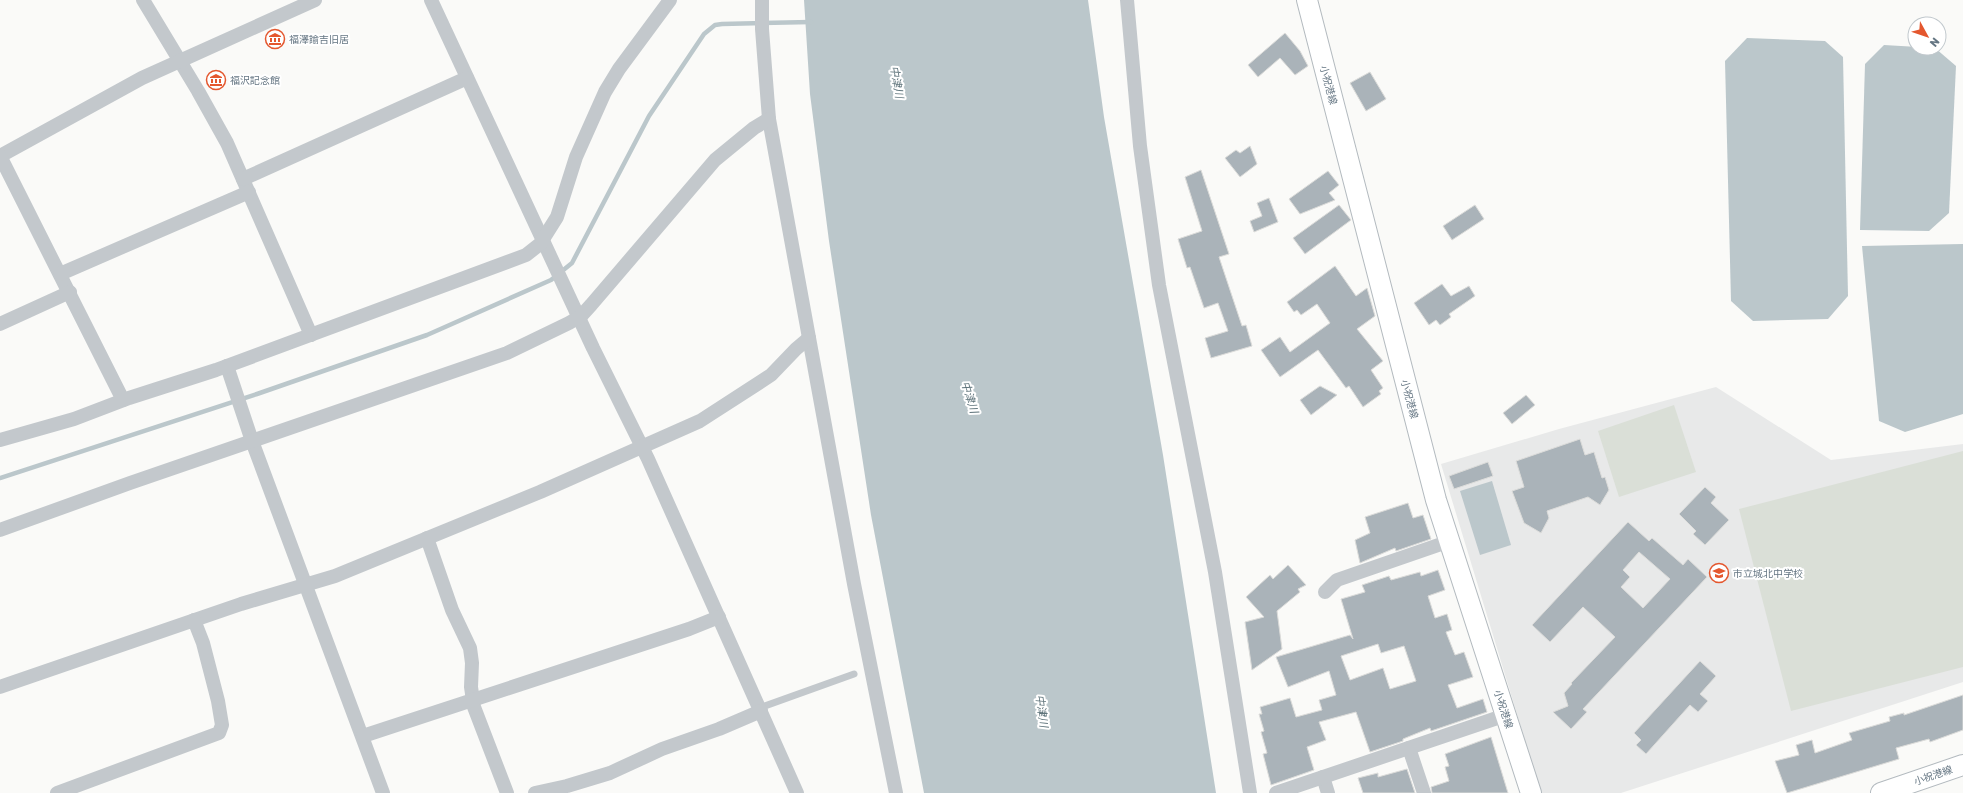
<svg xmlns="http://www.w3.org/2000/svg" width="1963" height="793" viewBox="0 0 1963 793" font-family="Rubik,'Noto Sans JP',sans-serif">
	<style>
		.built { fill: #e8e9e9 }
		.green { fill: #dadfd7 }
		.water { fill: #bbc7cb }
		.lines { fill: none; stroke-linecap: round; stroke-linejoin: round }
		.stream { stroke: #bbc7cb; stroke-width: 4.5 }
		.building { fill: #aab3b9; stroke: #dcdcda; fill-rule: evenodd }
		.secondary-casing { stroke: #b3babf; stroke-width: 22 }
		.service { stroke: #c3c8cc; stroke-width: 7 }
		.minor { stroke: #c3c8cc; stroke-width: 14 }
		.secondary { stroke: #fff; stroke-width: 20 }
		.labels { text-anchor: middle; stroke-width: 4; stroke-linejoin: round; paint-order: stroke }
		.poi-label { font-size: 10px; fill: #657683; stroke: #fff; text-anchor: start }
		.street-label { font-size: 10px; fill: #657683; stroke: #fff }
		.water-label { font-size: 11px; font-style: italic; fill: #60757c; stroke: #fff }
	</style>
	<rect width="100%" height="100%" fill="#fafaf8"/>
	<path class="built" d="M1716,387L1831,460L1963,444V682L1621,793H1541L1441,464L1559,429Z"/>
	<g class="green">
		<path d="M1674,405L1696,472L1619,497L1598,431Z"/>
		<path d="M1963,451V667L1791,711L1739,509Z"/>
	</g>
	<g class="water">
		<path d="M804,0H1088L1104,117L1163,455L1216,793H924L871,515L829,241L810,94Z"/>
		<path d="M1747,38L1825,41L1843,57L1848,296L1828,319L1753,321L1731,301L1725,61Z"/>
		<path d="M1884,45L1935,48L1956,66L1949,213L1929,231L1860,230L1865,64Z"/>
		<path d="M1963,244V414L1905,432L1879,421L1862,246Z"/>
		<path d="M1492,481L1511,545L1480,555L1460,491Z"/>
	</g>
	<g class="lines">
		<path class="stream" d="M0,478L257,394L427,335L551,280L572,263L649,116L704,34L715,25L722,24L811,22"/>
	</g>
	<g class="building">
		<path d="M1285,33L1300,51L1308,66L1295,75L1280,58L1258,77L1248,65Z"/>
		<path d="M1370,72L1386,99L1366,111L1350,83Z"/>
		<path d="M1250,146L1257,164L1240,177L1225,158L1236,150L1240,153Z"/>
		<path d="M1201,170L1229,254L1219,257L1242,326L1246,325L1252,346L1211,358L1205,338L1228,331L1218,303L1204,308L1190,267L1187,268L1178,239L1202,231L1185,177Z"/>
		<path d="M1328,171L1339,185L1329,193L1335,200L1300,214L1289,199Z"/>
		<path d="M1269,198L1278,222L1254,232L1250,221L1262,216L1257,203Z"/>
		<path d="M1339,205L1351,220L1305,254L1293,238Z"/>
		<path d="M1475,205L1484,219L1452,240L1443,226Z"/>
		<path d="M1335,266L1356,296L1367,288L1375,316L1357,329L1383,361L1371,370L1383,388L1379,391L1381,394L1363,407L1349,386L1346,388L1318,350L1280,377L1261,350L1280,337L1290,352L1330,323L1317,304L1301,315L1297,310L1294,312L1287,302Z"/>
		<path d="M1442,284L1451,296L1469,286L1475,296L1449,314L1451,317L1440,325L1436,320L1429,325L1414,303Z"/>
		<path d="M1320,386L1337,395L1311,415L1300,400Z"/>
		<path d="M1526,395L1535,405L1512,424L1503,413Z"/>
		<path d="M1580,439L1585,455L1594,452L1602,478L1605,477L1609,490L1600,505L1588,497L1547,511L1549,518L1541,533L1524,523L1512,491L1524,487L1516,461Z"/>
		<path d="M1488,462L1493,476L1454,489L1449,476Z"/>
		<path d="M1705,487L1716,497L1711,503L1729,520L1705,545L1693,534L1696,531L1679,514Z"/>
		<path d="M1408,503L1413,518L1423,515L1431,539L1396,551L1395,548L1360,563L1355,540L1370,533L1365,517Z"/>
		<path d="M1628,522L1649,541L1652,538L1683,565L1688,559L1707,577L1583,709L1587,712L1571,729L1553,712L1568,706L1564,693L1572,684L1571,683L1615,637L1583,607L1550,642L1532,625ZM1639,552L1670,579L1643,608L1621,587L1630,577L1623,570Z"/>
		<path d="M1288,565L1306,585L1298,589L1300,592L1277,611L1282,649L1252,670L1245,622L1264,617L1246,597L1270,575L1273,579Z"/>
		<path d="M1438,570L1445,590L1428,596L1435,618L1447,614L1452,630L1446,632L1455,655L1464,652L1473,677L1448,685L1457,708L1483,699L1487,712L1431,731L1430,728L1403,739V741L1370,752L1356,712L1319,722L1326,740L1307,747L1314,770L1271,785L1263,754L1267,753L1261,732L1264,731L1259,714H1262L1260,707L1290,698L1296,717L1322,710L1319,700L1336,695L1329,671L1288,687L1276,657L1350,635L1353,639L1341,599L1365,592L1362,585L1389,576L1391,580L1420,572L1421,576ZM1378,644L1381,653L1404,646L1416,681L1390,689L1383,668L1350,680L1341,656Z"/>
		<path d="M1700,661L1716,676L1700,694L1708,701L1698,712L1690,705L1646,754L1636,745L1641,740L1634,733Z"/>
		<path d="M1963,695V730L1930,742L1929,739L1896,748L1899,759L1787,793L1775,761L1799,755L1796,745L1812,740L1815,753L1852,740L1849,733L1890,721L1889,717L1904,713V715Z"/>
		<path d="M1491,737L1508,793H1432L1431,787L1449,781L1445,767L1449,766L1445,754Z"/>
		<path d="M1407,769L1415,793H1363L1358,778L1378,773V777Z"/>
	</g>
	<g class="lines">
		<defs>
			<g id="secondary">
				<path d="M1307,0L1436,500L1531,793"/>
				<path d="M1881,793L1963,765"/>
			</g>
		</defs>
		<use href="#secondary" class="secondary-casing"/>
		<path class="service" d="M759,708L854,674"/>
		<g class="minor">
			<path d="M143,0L198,91L227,143L311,335"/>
			<path d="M431,0L593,348L648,459L797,793"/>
			<path d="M762,0V29L769,119L854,584L896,793"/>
			<path d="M1127,0L1140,146L1159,285L1215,572L1250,793"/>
			<path d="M0,156L142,78L315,0"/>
			<path d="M0,156L123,400"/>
			<path d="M243,179L467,78"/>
			<path d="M60,274L249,192"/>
			<path d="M0,324L70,292"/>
			<path d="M227,366L252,441L383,793"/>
			<path d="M0,440L74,419L129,398L216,370L526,255L540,244L557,217L576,157L605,92L619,69L670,0"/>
			<path d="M0,530L130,483L507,353L569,323L581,316L591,305L715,160L754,128L769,119"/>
			<path d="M427,538L452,610L470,648L472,663L471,687L474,707L507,793"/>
			<path d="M1325,592L1337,580L1450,541"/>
			<path d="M0,687L241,604L335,576L540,492L700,421L771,375L796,349L809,338"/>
			<path d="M363,736L689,629L719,617"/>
			<path d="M1409,748L1424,793"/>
			<path d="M1323,777L1328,793"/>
			<path d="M57,793L219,733L222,725L218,701L203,643L194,620"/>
			<path d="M535,793L567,786L610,773L662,749L719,729L761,711"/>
			<path d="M1276,793L1506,715"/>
		</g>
		<use href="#secondary" class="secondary"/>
	</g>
	<defs>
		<symbol id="museum-ring" viewBox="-11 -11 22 22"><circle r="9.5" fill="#fff" stroke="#e4572e" stroke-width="1.5"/><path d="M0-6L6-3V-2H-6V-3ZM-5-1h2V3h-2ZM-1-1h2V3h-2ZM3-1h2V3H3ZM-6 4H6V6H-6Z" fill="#e4572e"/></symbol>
		<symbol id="school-ring" viewBox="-11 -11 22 22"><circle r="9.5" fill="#fff" stroke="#e4572e" stroke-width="1.5"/><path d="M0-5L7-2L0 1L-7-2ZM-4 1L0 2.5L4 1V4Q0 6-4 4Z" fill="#e4572e"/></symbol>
	</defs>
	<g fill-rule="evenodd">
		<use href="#museum-ring" x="264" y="28" width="22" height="22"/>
		<use href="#museum-ring" x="205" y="69" width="22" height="22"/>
		<use href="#school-ring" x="1708" y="562" width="22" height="22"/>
	</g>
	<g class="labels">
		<g class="poi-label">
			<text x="289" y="43">福澤諭吉旧居</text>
			<text x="230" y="84">福沢記念館</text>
			<text x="1733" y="577">市立城北中学校</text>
		</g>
		<g class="street-label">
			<text transform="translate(1329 85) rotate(75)" y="4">小祝港線</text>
			<text transform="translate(1410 399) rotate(75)" y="4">小祝港線</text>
			<text transform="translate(1504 709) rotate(72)" y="4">小祝港線</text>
			<text transform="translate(1933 775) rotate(-19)" y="4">小祝港線</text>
		</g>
		<g class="water-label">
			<text transform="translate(897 82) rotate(80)" y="4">中津川</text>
			<text transform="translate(970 397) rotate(73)" y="4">中津川</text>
			<text transform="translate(1042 711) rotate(82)" y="4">中津川</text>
		</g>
	</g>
	<g transform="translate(1927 36) rotate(130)"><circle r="19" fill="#ffffff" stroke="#c1c8cd"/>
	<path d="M0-3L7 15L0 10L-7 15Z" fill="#e4572e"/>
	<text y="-6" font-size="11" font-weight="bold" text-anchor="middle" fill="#657683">N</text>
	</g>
</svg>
